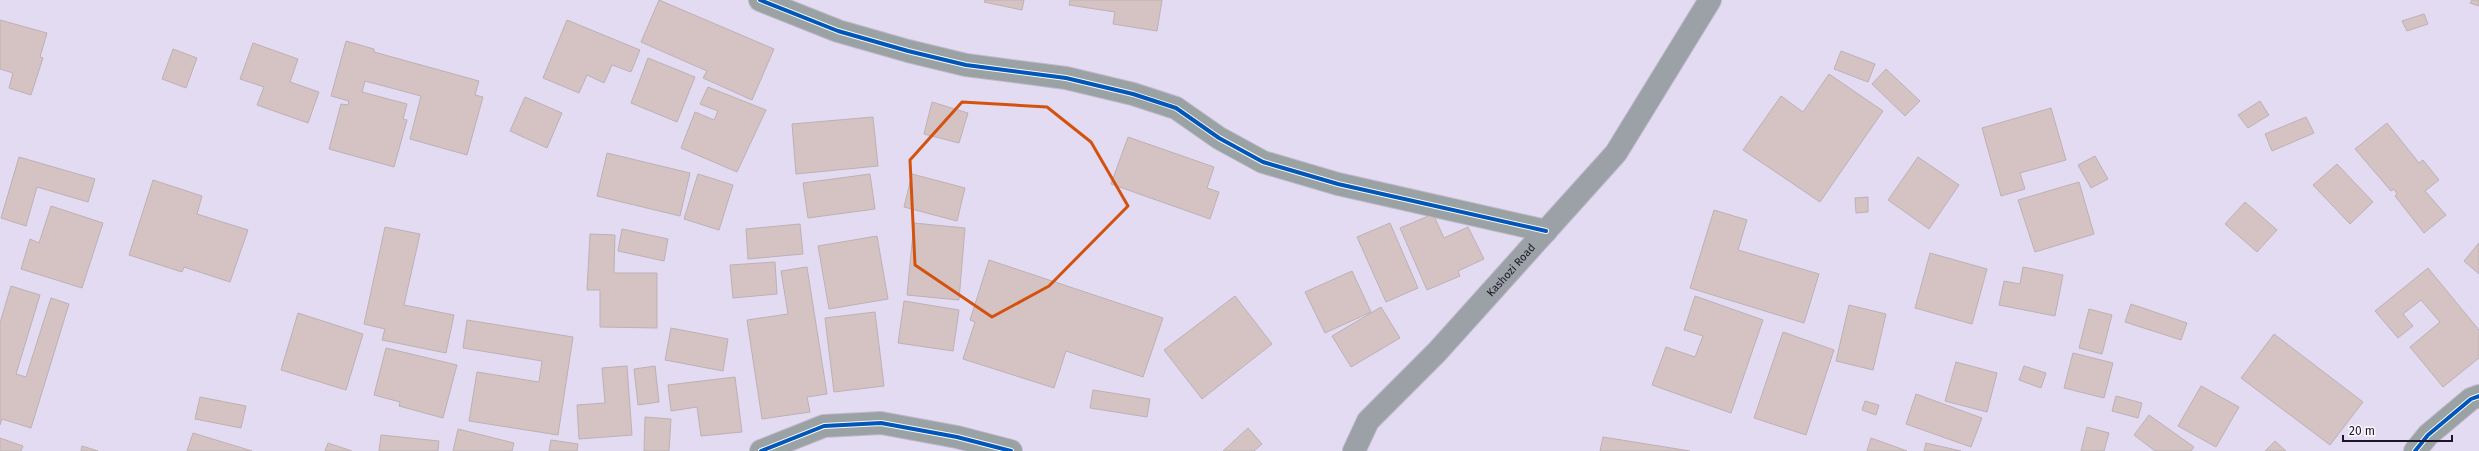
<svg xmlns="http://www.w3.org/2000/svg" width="2479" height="451" viewBox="0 0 2479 451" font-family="'Fira Sans',sans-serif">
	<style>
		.building { fill: #d4c3c2; stroke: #bdb1b5 }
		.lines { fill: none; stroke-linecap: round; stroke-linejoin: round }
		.street-casing { stroke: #bfb9cc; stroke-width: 24 }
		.secondary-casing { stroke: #bfb9cc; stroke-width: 24 }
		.street { stroke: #9ba2a3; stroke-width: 22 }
		.secondary { stroke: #9ba1a6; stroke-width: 22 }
		.cycleway-casing { stroke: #fbf9ff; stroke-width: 6 }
		.cycleway { stroke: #0057b8; stroke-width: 4 }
		.marked { fill: none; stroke: #d4520f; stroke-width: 3; stroke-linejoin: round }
		.labels { text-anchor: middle; stroke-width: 3; stroke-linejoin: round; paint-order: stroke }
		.street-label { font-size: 11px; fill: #1c1527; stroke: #fbf9ff }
	</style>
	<rect width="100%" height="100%" fill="#e2dbf2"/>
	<g class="building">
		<path d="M659,0L774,49L752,100L703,78L707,71L641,42Z"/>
		<path d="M985,0H1024L1022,10L984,2Z"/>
		<path d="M1070,0H1162L1157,31L1113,24L1115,12L1069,5Z"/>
		<path d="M2472,0H2479V6L2470,3Z"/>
		<path d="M2424,14L2428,24L2407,31L2402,21Z"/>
		<path d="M0,20L47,33L40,57L43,58L31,95L9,88L13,73L0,69Z"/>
		<path d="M567,20L640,50L631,72L612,65L604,83L587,75L579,93L543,78Z"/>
		<path d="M346,41L374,49V52L479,81L475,95L483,97L467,155L410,139L421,96L365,81L362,92L407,104L403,119L407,120L394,167L329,149L341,104L348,105L349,101L331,96Z"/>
		<path d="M253,43L298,59L290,82L319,92L308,123L257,105L264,87L240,79Z"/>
		<path d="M173,49L197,58L186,88L162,79Z"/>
		<path d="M1841,51L1875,64L1868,82L1834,69Z"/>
		<path d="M648,58L695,77L677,122L631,103Z"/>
		<path d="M1886,69L1920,101L1905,116L1872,84Z"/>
		<path d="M1829,74L1883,111L1820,202L1743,150L1781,96L1803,112Z"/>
		<path d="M708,87L766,110L737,172L681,148L695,112L714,120L718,111L700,104Z"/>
		<path d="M525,97L562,113L547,148L510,131Z"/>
		<path d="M2260,101L2269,115L2248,128L2238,115Z"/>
		<path d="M932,102L968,113L959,143L924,134Z"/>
		<path d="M2051,108L2066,160L2020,173L2025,189L2001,196L1982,128Z"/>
		<path d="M873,117L878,166L796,174L792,124Z"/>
		<path d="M2306,117L2314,133L2272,151L2265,134Z"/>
		<path d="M2387,123L2419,163L2423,160L2439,180L2425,191L2446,215L2424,233L2395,196L2397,194L2394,189L2391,191L2355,149Z"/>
		<path d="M1128,137L1214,167L1207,188L1219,192L1210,219L1111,184Z"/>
		<path d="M607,153L690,173L680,216L597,196Z"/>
		<path d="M2095,156L2108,179L2091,188L2078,165Z"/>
		<path d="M19,157L95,179L88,202L37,187L26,226L1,218Z"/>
		<path d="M1918,157L1959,185L1929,229L1888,200Z"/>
		<path d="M2337,164L2373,202L2350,224L2313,185Z"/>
		<path d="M698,174L733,185L719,230L684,219Z"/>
		<path d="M870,174L875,209L808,218L803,183Z"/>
		<path d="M912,174L965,188L957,221L904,207Z"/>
		<path d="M153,180L202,196L197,214L248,230L230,282L184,267L182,272L129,255Z"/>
		<path d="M2079,182L2094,234L2035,252L2018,200Z"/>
		<path d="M1868,197V212L1856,213L1855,198Z"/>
		<path d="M2245,202L2277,230L2257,252L2225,224Z"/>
		<path d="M51,206L103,223L82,288L21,269L30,239L39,243Z"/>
		<path d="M1714,210L1747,220L1738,250L1819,274L1804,323L1690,288Z"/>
		<path d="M1433,214L1444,238L1468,227L1484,259L1458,271L1460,276L1427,290L1400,228Z"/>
		<path d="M914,223L965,228L959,300L907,295Z"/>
		<path d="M1390,223L1418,288L1386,302L1357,237Z"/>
		<path d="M800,224L803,254L748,259L746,229Z"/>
		<path d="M385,227L420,234L404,305L454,315L446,353L382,340L385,329L364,324Z"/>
		<path d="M622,229L668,239L664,261L618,251Z"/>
		<path d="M590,234L615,235L614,273H657V328L600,327V290H587Z"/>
		<path d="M877,236L888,299L829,309L818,246Z"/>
		<path d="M2479,243V274L2464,261Z"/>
		<path d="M1930,253L1987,269L1972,324L1915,308Z"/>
		<path d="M989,260L1163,318L1143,377L1066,351L1054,388L963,359L975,322L970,320Z"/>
		<path d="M775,262L777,294L733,298L730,265Z"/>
		<path d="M807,267L827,394L807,397L810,412L762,419L747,320L788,314L781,271Z"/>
		<path d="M2023,267L2063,275L2055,316L1999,305L2004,281L2020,284Z"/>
		<path d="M2428,268L2479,330V358L2443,387L2410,347L2440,322L2421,300L2403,314L2413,326L2398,338L2375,311Z"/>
		<path d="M1352,271L1371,312L1325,333L1305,292Z"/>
		<path d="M11,286L40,295L16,374L26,377L51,298L69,304L31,428L2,419L0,425V323Z"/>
		<path d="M1235,296L1272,344L1202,399L1164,350Z"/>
		<path d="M1695,296L1763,320L1731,413L1652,385L1666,347L1695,357L1703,336L1684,330Z"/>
		<path d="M904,301L959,310L953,351L898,343Z"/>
		<path d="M2131,304L2187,323L2181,340L2125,322Z"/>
		<path d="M1849,305L1886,314L1873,370L1836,361Z"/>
		<path d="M1381,307L1400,338L1351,367L1332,336Z"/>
		<path d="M2089,309L2112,315L2102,354L2079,348Z"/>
		<path d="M875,312L884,386L834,392L825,318Z"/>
		<path d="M298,313L363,334L346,390L281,370Z"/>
		<path d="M467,320L573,337L558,435L469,421L477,372L539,382L542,361L463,348Z"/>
		<path d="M671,328L728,339L723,371L665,360Z"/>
		<path d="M1783,332L1834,350L1806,435L1754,418Z"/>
		<path d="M2274,334L2363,402L2330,445L2241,378Z"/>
		<path d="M386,348L457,365L443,418L399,406L400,402L374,395Z"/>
		<path d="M2073,353L2113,363L2104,398L2064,388Z"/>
		<path d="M1956,362L1997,373L1987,412L1945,401Z"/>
		<path d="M627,366L632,435L579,439L577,405L605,403L602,368Z"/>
		<path d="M655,366L659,402L638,405L634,369Z"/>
		<path d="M2024,366L2046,373L2041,388L2019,380Z"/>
		<path d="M735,377L742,432L701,436L697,407L671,411L668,385Z"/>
		<path d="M2201,386L2239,407L2216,447L2178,426Z"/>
		<path d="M1093,390L1150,399L1147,417L1090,408Z"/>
		<path d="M1916,394L1982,418L1971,447L1906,424Z"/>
		<path d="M2116,396L2142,403L2138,418L2112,411Z"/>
		<path d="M200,397L246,406L241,428L195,419Z"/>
		<path d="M1865,401L1879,405L1876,415L1862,410Z"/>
		<path d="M2149,415L2194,447L2191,451H2155L2134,435Z"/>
		<path d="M645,417L671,419L669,451H644Z"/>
		<path d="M2087,427L2109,433L2104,451H2081Z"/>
		<path d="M1248,428L1262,444L1254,451H1223Z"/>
		<path d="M458,429L514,443L512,451H453Z"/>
		<path d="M193,433L252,451H187Z"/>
		<path d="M381,435L439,441L438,451H379Z"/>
		<path d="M1603,437L1690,451H1600Z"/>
		<path d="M0,438L23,446L21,451H0Z"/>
		<path d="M1871,438L1907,451H1867Z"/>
		<path d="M551,440L578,444L577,451H549Z"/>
		<path d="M2275,441L2286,451H2265Z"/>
		<path d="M328,443L352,451H325Z"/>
		<path d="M1926,443L1961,451H1924Z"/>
		<path d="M82,446L98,451H81Z"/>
	</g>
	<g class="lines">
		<defs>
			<g id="street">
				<path d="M760,0L838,31L908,51L966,65L1066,78L1133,94L1176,108L1219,138L1263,162L1338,184L1546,231"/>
				<path d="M761,451L824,426L881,423L957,437L1011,451"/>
				<path d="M2415,451L2428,435L2471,399L2479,396"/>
			</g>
			<g id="secondary">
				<path id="s1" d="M1354,451L1368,421L1437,352L1616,153L1710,0"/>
			</g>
		</defs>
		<use href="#street" class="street-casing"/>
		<use href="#secondary" class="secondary-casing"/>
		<use href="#street" class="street"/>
		<use href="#secondary" class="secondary"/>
		<defs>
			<g id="cycleway">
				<path d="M760,0L838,31L908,51L966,65L1066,78L1133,94L1176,108L1219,138L1263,162L1338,184L1546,231"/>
				<path d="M761,451L824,426L881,423L957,437L1011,451"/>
				<path d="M2415,451L2428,435L2471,399L2479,396"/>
			</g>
		</defs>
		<use href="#cycleway" class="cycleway-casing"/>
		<use href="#cycleway" class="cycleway"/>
	</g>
	<path class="marked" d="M962,102L1047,107L1091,142L1128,206L1049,286L992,317L915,265L910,160Z"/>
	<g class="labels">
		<g class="street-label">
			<text dy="4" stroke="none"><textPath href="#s1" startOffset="241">Kashozi Road</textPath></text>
		</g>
	</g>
	<path d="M2343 435v6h109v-6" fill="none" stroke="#1c1527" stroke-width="2"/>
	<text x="2349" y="435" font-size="12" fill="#1c1527" stroke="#fbf9ff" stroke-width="3" paint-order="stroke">20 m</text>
</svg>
